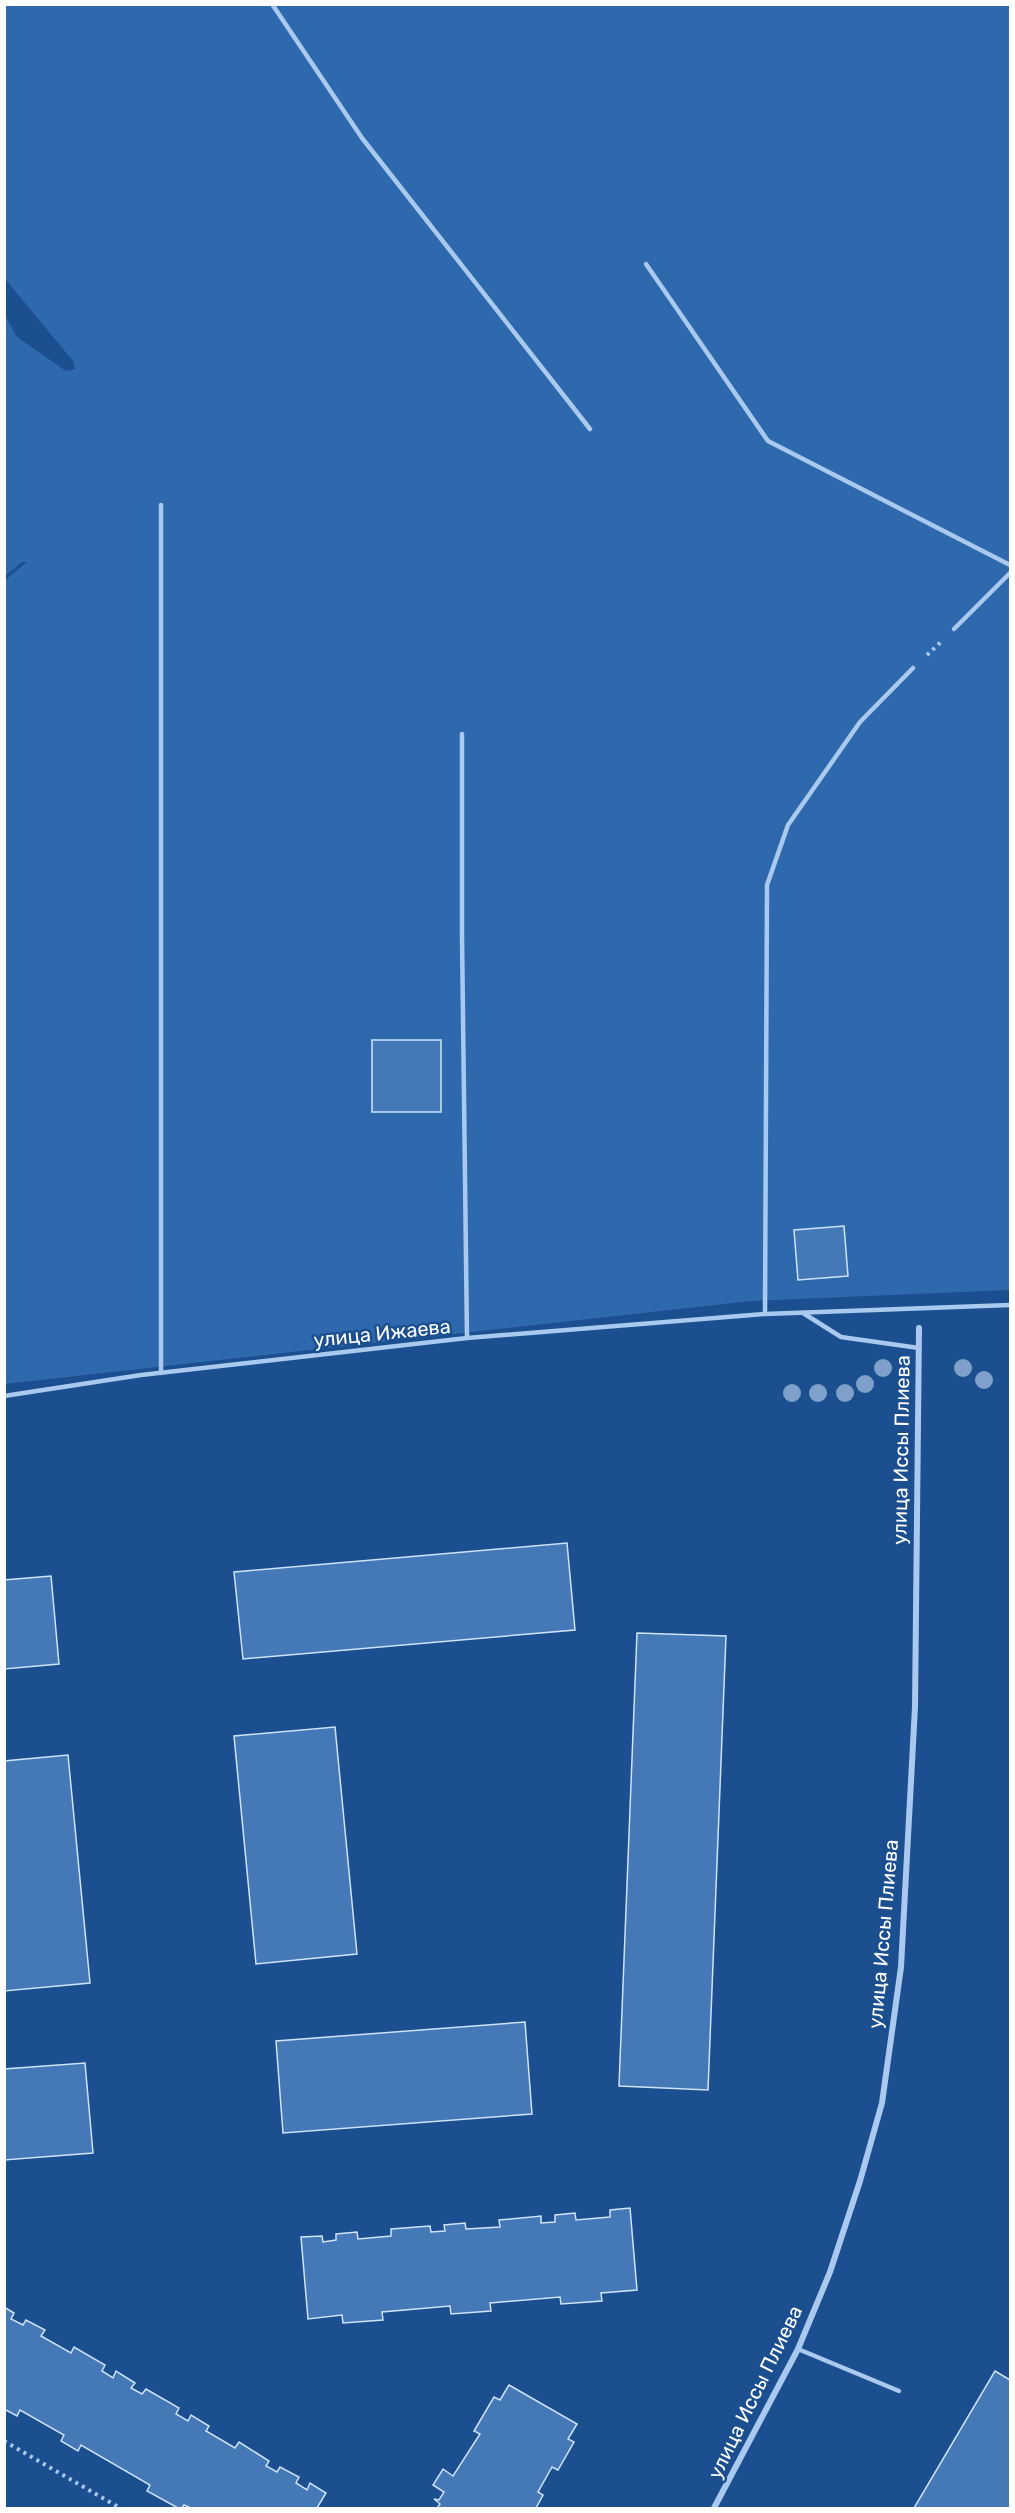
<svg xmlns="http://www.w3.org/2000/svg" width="1015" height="2513" viewBox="0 0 1015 2513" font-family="Rubik,sans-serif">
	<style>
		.green { fill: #2e69ad }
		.building { fill: #4478b7; stroke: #cfe3fa; stroke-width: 1.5 }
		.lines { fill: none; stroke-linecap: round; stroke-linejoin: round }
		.path { stroke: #a9c9ee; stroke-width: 4; stroke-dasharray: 3 4.5; stroke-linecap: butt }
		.lane { stroke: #a9c9ee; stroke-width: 4.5 }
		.street { stroke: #a9c9ee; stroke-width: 6 }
		.tree { fill: #7ea0ca }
		.labels { text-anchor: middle; stroke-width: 5; stroke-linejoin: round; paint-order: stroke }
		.street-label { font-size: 20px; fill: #fff; stroke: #1b4f8f }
	</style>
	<rect width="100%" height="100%" fill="#1b4f8f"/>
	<path class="green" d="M5,5H1010V1290L751,1301L5,1384L4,581L27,562H22L5,576L4,314L17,337L66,371L75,369L73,361L5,279Z"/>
	<g class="building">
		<rect x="372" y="1040" width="69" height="72"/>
		<path d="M844,1226L848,1276L798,1280L794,1230Z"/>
		<path d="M567,1543L575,1630L243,1659L234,1572Z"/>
		<path d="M51,1576L59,1664L4,1669V1580Z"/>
		<path d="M637,1633L726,1636L708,2090L619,2086Z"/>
		<path d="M335,1727L357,1954L256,1964L234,1736Z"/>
		<path d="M68,1755L90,1983L4,1991V1761Z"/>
		<path d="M525,2022L532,2114L283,2133L276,2041Z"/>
		<path d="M85,2063L93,2153L4,2160V2069Z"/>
		<path d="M630,2208L637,2290L601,2293L602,2301L561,2304L560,2297L490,2303L491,2311L451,2314L450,2306L382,2312L383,2320L343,2323L342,2315L308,2319L301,2237L322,2236L323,2242L336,2240V2234L357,2232L358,2239L391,2236V2229L430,2226L431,2232L445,2231L444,2225L465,2223L466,2229L500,2227L499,2220L541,2216V2223L555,2222V2215L575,2213L576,2220L610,2217V2210Z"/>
		<path d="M4,2307L14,2313L11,2319L23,2325L26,2320L45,2330L41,2336L71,2353L74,2347L105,2365L102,2371L113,2378L116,2371L135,2383L131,2388L142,2394L146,2389L179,2408L176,2414L188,2421L191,2415L209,2426L206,2431L235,2448L239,2442L269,2461L266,2466L277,2472L280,2467L299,2477L296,2483L307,2490L310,2483L326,2493L317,2508H191L184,2505L182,2508H178L147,2491L150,2485L81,2445L78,2451L61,2441L64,2435L20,2410L17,2416L4,2409Z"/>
		<path d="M995,2371L1010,2380V2508H914Z"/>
		<path d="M509,2385L577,2424L568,2439L574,2442L558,2470L552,2467L538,2492L543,2495L536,2508H437L440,2504L434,2499L439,2500L444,2492L433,2485L443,2469L453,2476L480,2434L474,2431L494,2397L500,2400Z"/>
	</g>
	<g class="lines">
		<g class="path">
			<path d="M927,655L941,642"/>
			<path d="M4,2441L120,2508"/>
		</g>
		<g class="lane">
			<path d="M272,4L362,138L590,429"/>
			<path d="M646,264L768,441L1010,565"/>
			<path d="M161,505V1373"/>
			<path d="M954,629L1010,573"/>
			<path d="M462,734V936L467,1338"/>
			<path d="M803,1313L841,1337L919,1348"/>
			<path d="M765,1314L767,885L788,825L860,722L913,668"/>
			<path d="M4,1396L141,1375L467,1338L765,1314L1010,1305"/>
			<path d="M798,2349L899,2391"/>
		</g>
		<path class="street" d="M714,2508L798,2349L830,2272L860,2181L882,2103L901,1967L915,1707L919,1328"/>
	</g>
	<g class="tree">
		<circle cx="883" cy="1368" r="9"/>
		<circle cx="963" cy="1368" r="9"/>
		<circle cx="984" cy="1380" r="9"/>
		<circle cx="865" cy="1384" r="9"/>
		<circle cx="792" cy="1393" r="9"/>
		<circle cx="818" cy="1393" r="9"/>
		<circle cx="845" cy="1393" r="9"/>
	</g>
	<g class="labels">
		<g class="street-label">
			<text transform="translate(382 1333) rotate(-6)" y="7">улица Ижаева</text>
			<text transform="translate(901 1450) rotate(-89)" y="7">улица Иссы Плиева</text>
			<text transform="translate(883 1934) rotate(-85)" y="7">улица Иссы Плиева</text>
			<text transform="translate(755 2392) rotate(-64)" y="7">улица Иссы Плиева</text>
		</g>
	</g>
	<rect width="1015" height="2513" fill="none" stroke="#ffffff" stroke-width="12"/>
</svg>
